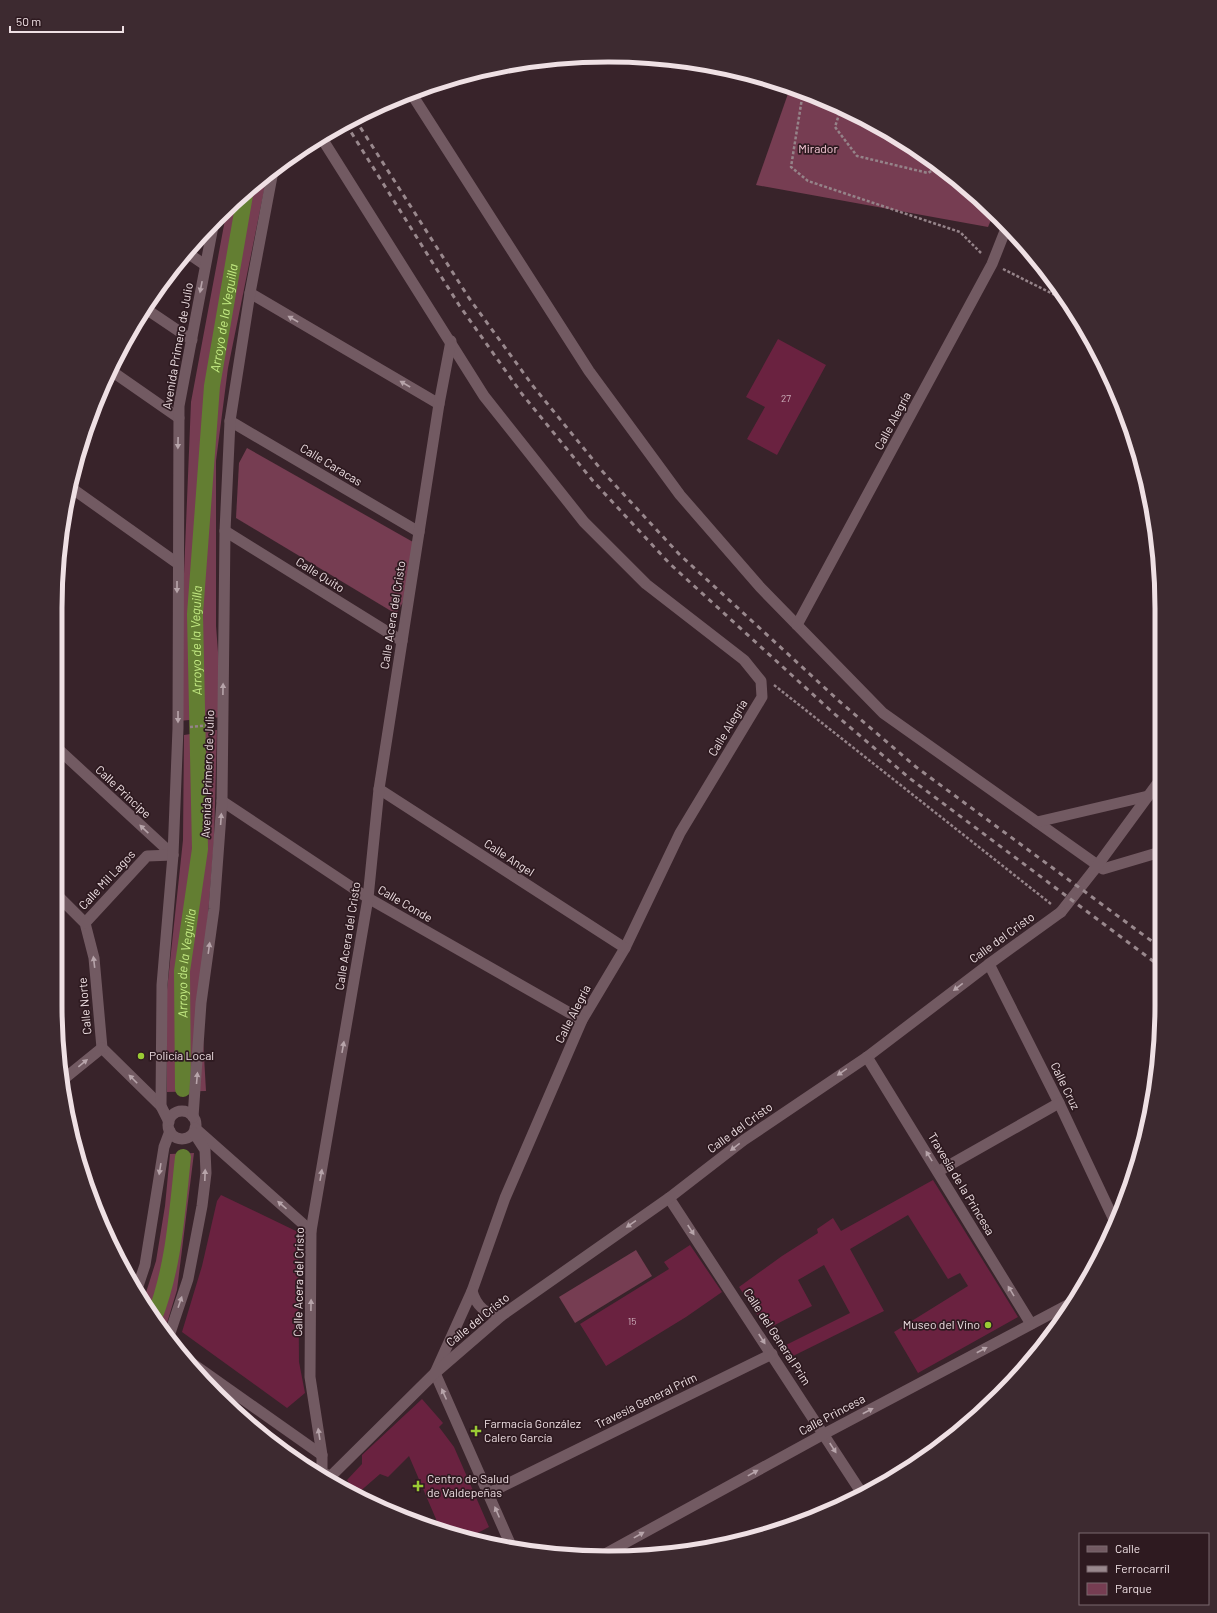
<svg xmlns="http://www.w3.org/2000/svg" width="1217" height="1613" viewBox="0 0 1217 1613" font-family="Barlow,sans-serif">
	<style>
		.green { fill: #763d52 }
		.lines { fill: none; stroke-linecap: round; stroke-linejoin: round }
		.canal { stroke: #637e32; stroke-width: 16 }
		.building { fill: #6a2240 }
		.path { stroke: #958389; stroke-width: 2.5; stroke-dasharray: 3 2; stroke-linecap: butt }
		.pedestrian { stroke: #725a62; stroke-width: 11 }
		.minor { stroke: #725a62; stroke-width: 11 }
		.rail { stroke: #99888d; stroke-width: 3; stroke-dasharray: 5 5; stroke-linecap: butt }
		.oneway { fill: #b7a4aa }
		.poi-dot { fill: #9acb34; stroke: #2e1a20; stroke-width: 1.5 }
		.labels { text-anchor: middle; stroke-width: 3.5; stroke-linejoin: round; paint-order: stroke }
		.number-label { font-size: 10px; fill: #ceb0bb }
		.park-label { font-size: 12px; fill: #faccda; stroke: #2e1a20 }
		.street-label { font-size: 12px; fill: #efe0e4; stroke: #2e1a20 }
		.poi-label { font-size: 12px; fill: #efe0e4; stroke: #2e1a20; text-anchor: start }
		.water-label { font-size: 13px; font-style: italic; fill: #c4ec84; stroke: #2e1a20 }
		.rim { fill: none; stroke: #efe0e4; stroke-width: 5 }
	</style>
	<rect width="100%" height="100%" fill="#38232a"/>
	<g class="green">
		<path d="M790,88L820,97L916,148L994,213L988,227L756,185Z"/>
		<path d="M267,176L228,368L216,461V626L223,717L178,721L191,402L227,209Z"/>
		<path d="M247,448L413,542L406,597L396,614L236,518L239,463Z"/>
		<path d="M217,730L214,841L201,1003L206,1091L167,1092V990L183,840L184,735Z"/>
		<path d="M194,1153L177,1290L164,1333L143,1302L156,1261L165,1206L170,1154Z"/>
		<path d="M636,1250L652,1276L575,1323L559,1297Z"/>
	</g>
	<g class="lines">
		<g class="canal">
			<path id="s1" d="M183,1089L182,971L200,849L195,614L212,386L245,195"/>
			<path d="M154,1318C174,1267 177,1212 183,1157"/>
		</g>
	</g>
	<g class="building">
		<path d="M778,339L826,365L777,455L747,439L765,407L746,397Z"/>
		<path d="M933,1180L1018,1317L918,1373L894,1332L968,1286L960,1273L948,1279L908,1215L850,1249L884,1311L787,1359L780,1348L850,1313L824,1265L798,1280L812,1306L767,1329L739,1287L782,1256L818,1233L817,1229L833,1218L841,1231Z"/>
		<path d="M221,1195L298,1232L299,1362L305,1393L287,1408L182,1332L202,1266L217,1201Z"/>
		<path d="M690,1245L722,1292L686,1317L606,1366L580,1324L669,1269L664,1262Z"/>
		<path d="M422,1399L443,1423L439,1427L454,1447L489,1527L470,1537L439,1526L409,1456L388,1477L380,1474L357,1494L347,1480L362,1464V1455Z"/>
	</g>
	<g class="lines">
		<g class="path">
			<path d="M803,92L791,167L808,181L960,232L982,254"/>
			<path d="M841,108L835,127L857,156L928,173L938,167"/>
			<path d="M1003,269L1069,302"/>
			<path d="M774,685L1051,904"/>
			<path d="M190,727L210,725"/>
		</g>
		<g class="pedestrian">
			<path d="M1061,912L1094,870"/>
			<path d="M186,1359L322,1455"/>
		</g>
		<g class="minor">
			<path d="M411,93L589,371L680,495L760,587L883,713L1103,869L1157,853"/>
			<path d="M321,137L484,396L584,522L646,584L744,660L761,681L762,697L680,833L625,948L582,1020L505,1198L472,1291L435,1373L512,1548"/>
			<path d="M186,252L205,265"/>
			<path d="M250,293L439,404"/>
			<path d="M146,309L192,340"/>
			<path d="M110,370L179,418"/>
			<path d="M230,421L419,532"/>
			<path d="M70,487L177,563"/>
			<path d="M225,531L402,641"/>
			<path d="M797,625L992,264L1007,226"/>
			<path d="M56,747L173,855"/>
			<path d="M379,789L625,948"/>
			<path d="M222,801L368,898L582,1020"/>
			<path d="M1037,822L1148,796"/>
			<path d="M1094,870L1157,784"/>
			<path d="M55,893L85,923L94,958L102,1048L161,1106"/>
			<path d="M85,923L147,856L173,855"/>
			<path d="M989,964L1059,1103L1115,1222"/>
			<path d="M867,1057L1031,1324"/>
			<path d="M65,1078L102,1048"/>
			<circle cx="182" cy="1125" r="14"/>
			<path d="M193,1117L201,1003L214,909L222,801L225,531L230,421L250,293L273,171"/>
			<path d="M169,1122L161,1106L162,985L173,855L178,728L179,406L214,221"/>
			<path d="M195,1128L311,1231"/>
			<path d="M939,1171L1059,1103"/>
			<path d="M669,1198L861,1492"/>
			<path d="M472,1291C476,1305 486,1315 501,1316"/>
			<path d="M136,1292L145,1265L164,1147L170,1131"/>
			<path d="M168,1339L188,1279L202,1206L206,1173L205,1150L194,1133"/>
			<path d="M322,1473V1455L310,1377L311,1231L368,898L379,789L439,404L451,341"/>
			<path d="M322,1473L331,1476L435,1373L501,1316L669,1198L744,1140L867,1057L989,964L1061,912"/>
			<path d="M489,1493L772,1354"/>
			<path d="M605,1554L824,1434L1073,1302"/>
		</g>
		<g class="rail">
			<path d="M355,119L469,298L533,386L603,472L679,554L838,700L916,767L1157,945"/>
			<path d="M346,124L459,305L522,394L593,481L670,564L830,710L908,777L1157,964"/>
		</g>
	</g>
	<defs><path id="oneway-solid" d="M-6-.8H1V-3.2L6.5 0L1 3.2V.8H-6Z"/></defs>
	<g class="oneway">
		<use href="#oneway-solid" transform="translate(201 287) rotate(101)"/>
		<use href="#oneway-solid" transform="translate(293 319) rotate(-150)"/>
		<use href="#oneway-solid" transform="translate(405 384) rotate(-150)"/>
		<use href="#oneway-solid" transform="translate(178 443) rotate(91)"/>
		<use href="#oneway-solid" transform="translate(177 587) rotate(90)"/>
		<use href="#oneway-solid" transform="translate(223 689) rotate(-89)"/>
		<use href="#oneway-solid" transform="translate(178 717) rotate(90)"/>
		<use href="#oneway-solid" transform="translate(221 819) rotate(-86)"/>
		<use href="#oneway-solid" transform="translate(144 829) rotate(-137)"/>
		<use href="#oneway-solid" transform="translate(209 948) rotate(-82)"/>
		<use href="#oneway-solid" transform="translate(94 962) rotate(-97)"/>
		<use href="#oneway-solid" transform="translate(958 987) rotate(143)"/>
		<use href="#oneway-solid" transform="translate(343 1047) rotate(-80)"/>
		<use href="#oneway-solid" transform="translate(83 1063) rotate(-39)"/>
		<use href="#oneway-solid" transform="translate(842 1072) rotate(145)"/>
		<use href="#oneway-solid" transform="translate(197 1078) rotate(-85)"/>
		<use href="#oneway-solid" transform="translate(133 1079) rotate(-135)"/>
		<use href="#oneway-solid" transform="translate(735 1147) rotate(142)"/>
		<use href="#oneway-solid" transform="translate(929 1156) rotate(-122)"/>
		<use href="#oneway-solid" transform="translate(160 1169) rotate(99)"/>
		<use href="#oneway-solid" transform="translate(205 1175) rotate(-88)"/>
		<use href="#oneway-solid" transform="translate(321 1175) rotate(-80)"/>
		<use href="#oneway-solid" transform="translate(282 1205) rotate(-139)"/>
		<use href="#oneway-solid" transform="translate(631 1224) rotate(145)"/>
		<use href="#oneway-solid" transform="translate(691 1230) rotate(57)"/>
		<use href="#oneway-solid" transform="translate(1011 1291) rotate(-121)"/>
		<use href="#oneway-solid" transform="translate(180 1302) rotate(-71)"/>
		<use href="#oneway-solid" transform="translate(311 1305) rotate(-89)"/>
		<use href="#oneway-solid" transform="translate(762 1339) rotate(57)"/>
		<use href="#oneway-solid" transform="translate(982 1350) rotate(-28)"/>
		<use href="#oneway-solid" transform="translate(444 1394) rotate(-114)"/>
		<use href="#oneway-solid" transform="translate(868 1411) rotate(-28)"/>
		<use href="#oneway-solid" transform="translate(319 1434) rotate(-99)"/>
		<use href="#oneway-solid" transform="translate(833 1448) rotate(57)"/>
		<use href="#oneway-solid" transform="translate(753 1473) rotate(-29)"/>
		<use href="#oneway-solid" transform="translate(497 1512) rotate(-113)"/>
		<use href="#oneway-solid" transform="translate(639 1535) rotate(-29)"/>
	</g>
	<g class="poi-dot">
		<circle cx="141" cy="1056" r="4"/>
		<circle cx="988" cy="1325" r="4"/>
		<path d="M474 1425h4v4h4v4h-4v4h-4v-4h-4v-4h4z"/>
		<path d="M416 1480h4v4h4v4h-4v4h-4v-4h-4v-4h4z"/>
	</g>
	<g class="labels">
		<g class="number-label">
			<text x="786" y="402">27</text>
			<text x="632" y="1325">15</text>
		</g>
		<g class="park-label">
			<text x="818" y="153">Mirador</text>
		</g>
		<g class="street-label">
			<text transform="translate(178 346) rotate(-80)" y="4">Avenida Primero de Julio</text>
			<text transform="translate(893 421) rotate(-62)" y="4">Calle Alegría</text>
			<text transform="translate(331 465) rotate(31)" y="4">Calle Caracas</text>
			<text transform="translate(320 575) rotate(32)" y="4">Calle Quito</text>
			<text transform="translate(393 615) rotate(-81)" y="4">Calle Acera del Cristo</text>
			<text transform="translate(728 728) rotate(-59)" y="4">Calle Alegría</text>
			<text transform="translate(208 774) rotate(-88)" y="4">Avenida Primero de Julio</text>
			<text transform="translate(123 792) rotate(43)" y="4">Calle Principe</text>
			<text transform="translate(509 858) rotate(33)" y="4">Calle Angel</text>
			<text transform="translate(107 880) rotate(-47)" y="4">Calle Mil Lagos</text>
			<text transform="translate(405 904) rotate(30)" y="4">Calle Conde</text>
			<text transform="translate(348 936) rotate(-81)" y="4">Calle Acera del Cristo</text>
			<text transform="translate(1002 938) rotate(-36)" y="4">Calle del Cristo</text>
			<text transform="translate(85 1006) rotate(-95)" y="4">Calle Norte</text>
			<text transform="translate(573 1014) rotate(-63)" y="4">Calle Alegría</text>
			<text transform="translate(1065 1086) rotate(64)" y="4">Calle Cruz</text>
			<text transform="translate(740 1128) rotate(-36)" y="4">Calle del Cristo</text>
			<text transform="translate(961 1184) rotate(59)" y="4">Travesía de la Princesa</text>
			<text transform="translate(299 1282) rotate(-89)" y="4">Calle Acera del Cristo</text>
			<text transform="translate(478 1320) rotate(-39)" y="4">Calle del Cristo</text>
			<text transform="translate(777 1337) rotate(57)" y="4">Calle del General Prim</text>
			<text transform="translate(646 1401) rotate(-26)" y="4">Travesía General Prim</text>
			<text transform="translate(832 1415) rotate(-28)" y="4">Calle Princesa</text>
		</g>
		<g class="poi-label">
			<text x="149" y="1060">Policía Local</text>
			<text x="980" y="1329" text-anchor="end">Museo del Vino</text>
			<text x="484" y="1428">Farmacia González<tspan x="484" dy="14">Calero García</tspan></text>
			<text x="427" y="1483">Centro de Salud<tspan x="427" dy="14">de Valdepeñas</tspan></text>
		</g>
		<g class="water-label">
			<text dy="5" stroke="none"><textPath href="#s1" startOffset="774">Arroyo de la Veguilla</textPath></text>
			<text dy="5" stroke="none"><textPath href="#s1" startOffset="450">Arroyo de la Veguilla</textPath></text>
			<text dy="5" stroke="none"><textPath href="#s1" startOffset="126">Arroyo de la Veguilla</textPath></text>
		</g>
	</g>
	<path d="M0 0H1217V1613H0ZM608 62H609A546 546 0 0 1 1155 608V1005A546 546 0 0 1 609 1551H608A546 546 0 0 1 62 1005V608A546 546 0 0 1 608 62Z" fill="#3d2a30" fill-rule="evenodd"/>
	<path class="rim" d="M608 62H609A546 546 0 0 1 1155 608V1005A546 546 0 0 1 609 1551H608A546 546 0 0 1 62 1005V608A546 546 0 0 1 608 62Z"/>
	<rect x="1079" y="1533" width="130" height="72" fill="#2e1a20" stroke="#7b696e"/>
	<rect x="1087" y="1546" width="20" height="6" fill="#725a62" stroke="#7b696e"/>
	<text x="1115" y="1553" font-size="12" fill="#efe0e4">Calle</text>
	<rect x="1087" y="1566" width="20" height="6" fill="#99888d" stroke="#7b696e"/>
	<text x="1115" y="1573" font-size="12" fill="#efe0e4">Ferrocarril</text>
	<rect x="1087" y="1583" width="20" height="12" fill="#763d52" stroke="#7b696e"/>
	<text x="1115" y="1593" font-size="12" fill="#efe0e4">Parque</text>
	<path d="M10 26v6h113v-6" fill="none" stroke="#efe0e4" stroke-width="2"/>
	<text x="16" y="26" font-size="12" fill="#efe0e4" stroke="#2e1a20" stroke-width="3" paint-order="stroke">50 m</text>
</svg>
